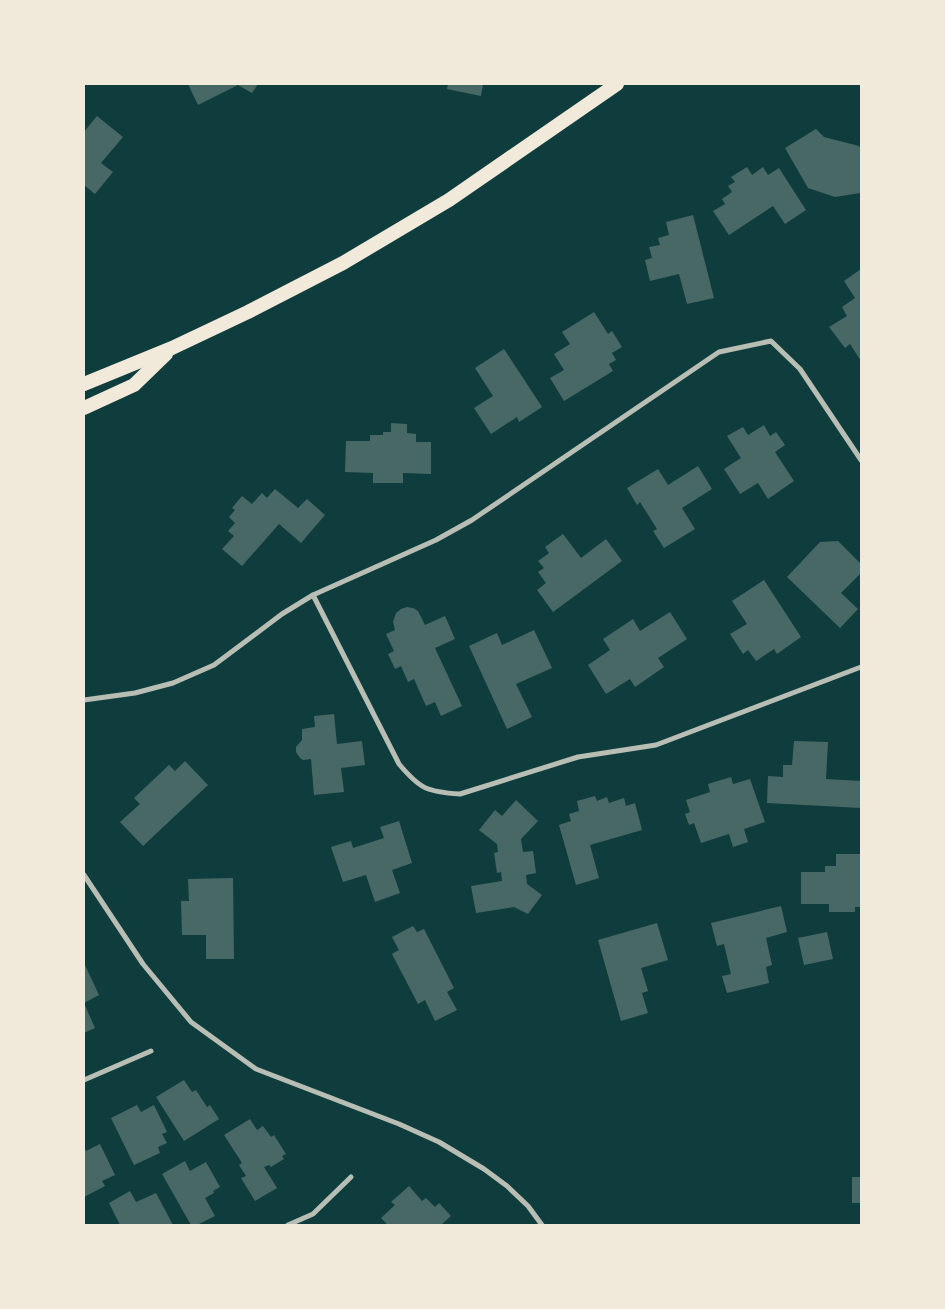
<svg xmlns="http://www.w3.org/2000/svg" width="945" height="1309" viewBox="0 0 945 1309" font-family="'Public Sans',sans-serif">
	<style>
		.building { fill: #486865 }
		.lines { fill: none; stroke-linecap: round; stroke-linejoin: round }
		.minor { stroke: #b8beb3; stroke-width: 5 }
		.trunk { stroke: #f1e9da; stroke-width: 14 }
	</style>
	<rect width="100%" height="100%" fill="#0f3d3e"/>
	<g class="building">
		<path d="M188,84H258L252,93L238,85L198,105Z"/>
		<path d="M448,84H483L481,96L447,89Z"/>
		<path d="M97,116L123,137L101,163L113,172L95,194L84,185V132Z"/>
		<path d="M816,129L824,137L859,146L861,149V195L860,193L835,197L808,188L785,148Z"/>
		<path d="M747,167L752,175L763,167L768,175L779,168L806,210L785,224L773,206L729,235L713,211L725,204L722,199L732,192L728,186L735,182L731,177Z"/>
		<path d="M693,215L714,298L687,304L679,274L650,281L645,260L652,258L649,247L660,245L658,238L669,235L666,222Z"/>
		<path d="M861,269L860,326L861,361L850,344L845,348L829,327L847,316L842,307L855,298L844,281Z"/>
		<path d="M594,312L608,334L612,331L622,347L612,353L616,360L609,364L613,371L564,401L550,378L564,370L554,354L570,344L562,332Z"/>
		<path d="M504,349L542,407L519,422L517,417L491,434L474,408L493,396L475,368Z"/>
		<path d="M391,423L407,424V433L416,434V442H431V474L403,473V483H373V473L345,472L346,441H370V435H383V432H391Z"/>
		<path d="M764,425L770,436L776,432L785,445L775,452L794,481L768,499L758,483L740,494L724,469L741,458L727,436L743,427L748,435Z"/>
		<path d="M698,466L712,489L682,508L695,529L664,548L653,531L657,529L640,502L637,505L627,488L658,469L668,485Z"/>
		<path d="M275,489L298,508L307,499L325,515L301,543L279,524L242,566L222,549L234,536L228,531L235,523L229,517L235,510L232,508L242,496L252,504L262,493L267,498Z"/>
		<path d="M563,534L581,558L606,539L622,561L553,612L537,590L546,583L538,572L544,568L538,561L549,553L545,547Z"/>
		<path d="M838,541L861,564V573L841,593L858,609L840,628L787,577L820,542Z"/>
		<path d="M764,580L801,637L777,654L774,649L756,661L748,650L743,654L730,634L747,624L732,601Z"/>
		<path d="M407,607L413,608L418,611L425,625L445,616L455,639L435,648L462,706L441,716L435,702L426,706L414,679L408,682L401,666L395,669L388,654L394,651L386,634L395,630L393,622L396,613L401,609Z"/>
		<path d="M670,612L687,639L658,658L664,667L635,687L630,679L606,694L588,665L610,650L603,639L633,619L640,631Z"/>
		<path d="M534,630L552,668L516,684L532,717L507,729L469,646L497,633L502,645Z"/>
		<path d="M334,714L337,744L362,741L365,765L341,768L344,792L314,795L311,759L303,760L300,758L296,752V747L302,740V729L315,727L314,716Z"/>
		<path d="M794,741L828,742L826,779L861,781V808L767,803L768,776L783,777V765H792Z"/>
		<path d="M185,761L208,785L143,846L120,822L140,804L134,798L169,765L175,771Z"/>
		<path d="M731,777L733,784L750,779L765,822L744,829L748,842L733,847L729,834L701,843L694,823L689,825L685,814L690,812L686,800L710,792L708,784Z"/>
		<path d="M595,796L597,801L607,797L609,803L624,798L626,806L635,803L642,830L590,845L599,878L576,885L559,825L571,821L569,814L579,811L577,801Z"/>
		<path d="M516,800L538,821L521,839L523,852L533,851L536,873L526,875L527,884L542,895L528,914L514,907L476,913L471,886L502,881L501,872L497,873L494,853L498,852L497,844L479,830L495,810L502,816Z"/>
		<path d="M399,821L412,863L392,870L400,893L375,902L366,875L343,882L331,847L351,841L353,848L384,838L380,827Z"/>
		<path d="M836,854H860L861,907H855V912H829V904H801V872H825V866H836Z"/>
		<path d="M233,878L234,959H206V935H182L181,901H189L188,879Z"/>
		<path d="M781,906L787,932L766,938L772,965L766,967L769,983L727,993L722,976L731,974L724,944L717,946L711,923Z"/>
		<path d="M657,923L668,960L641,968L648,991L642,993L648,1013L621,1021L598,940Z"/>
		<path d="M413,926L417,932L424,929L454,988L447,992L457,1010L435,1021L425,1000L418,1004L392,954L399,950L392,937Z"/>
		<path d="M827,932L833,959L804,965L798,938Z"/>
		<path d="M84,963L99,995L84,1003Z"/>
		<path d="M84,1003L95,1028L84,1033Z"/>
		<path d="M184,1080L192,1092L196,1090L207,1107L210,1105L219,1119L184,1141L156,1097Z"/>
		<path d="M137,1105L141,1112L154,1105L167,1132L162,1134L167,1143L158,1147L160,1153L134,1165L111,1118Z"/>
		<path d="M250,1119L257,1130L263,1126L271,1137L274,1135L286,1154L282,1156L284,1159L271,1167L269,1165L264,1167L277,1188L255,1201L241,1178L246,1176L239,1165L242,1163L224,1135Z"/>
		<path d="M100,1144L115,1175L102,1181L105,1186L84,1197V1147L86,1151Z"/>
		<path d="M185,1161L190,1171L206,1162L220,1187L213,1191L214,1193L205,1198L215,1216L197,1225H191L162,1174Z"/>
		<rect x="852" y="1177" width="9" height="26"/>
		<path d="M409,1186L422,1201L426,1198L435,1207L439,1203L451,1216L441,1225H388L381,1218L395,1205L391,1202Z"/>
		<path d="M130,1191L136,1202L156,1193L173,1225H120L109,1203Z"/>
	</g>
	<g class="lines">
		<g class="minor">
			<path d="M313,595L399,764C420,789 427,792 460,794L578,757L656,745L861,667"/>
			<path d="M84,700L135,693L173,683L214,665L282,614L313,595L436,540L472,520L719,352L771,341L800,369L861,460"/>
			<path d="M84,875L143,964L191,1022L256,1069L399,1124L439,1142L484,1169L507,1186L528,1206L542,1225"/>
			<path d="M84,1080L151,1051"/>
			<path d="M288,1225L313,1214L351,1177"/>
		</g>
		<g class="trunk">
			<path d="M84,384L172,348L248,312L343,263L449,200L617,84"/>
			<path d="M84,408L134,385L166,354"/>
		</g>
	</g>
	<rect width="945" height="1309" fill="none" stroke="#f1e9da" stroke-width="170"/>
</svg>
